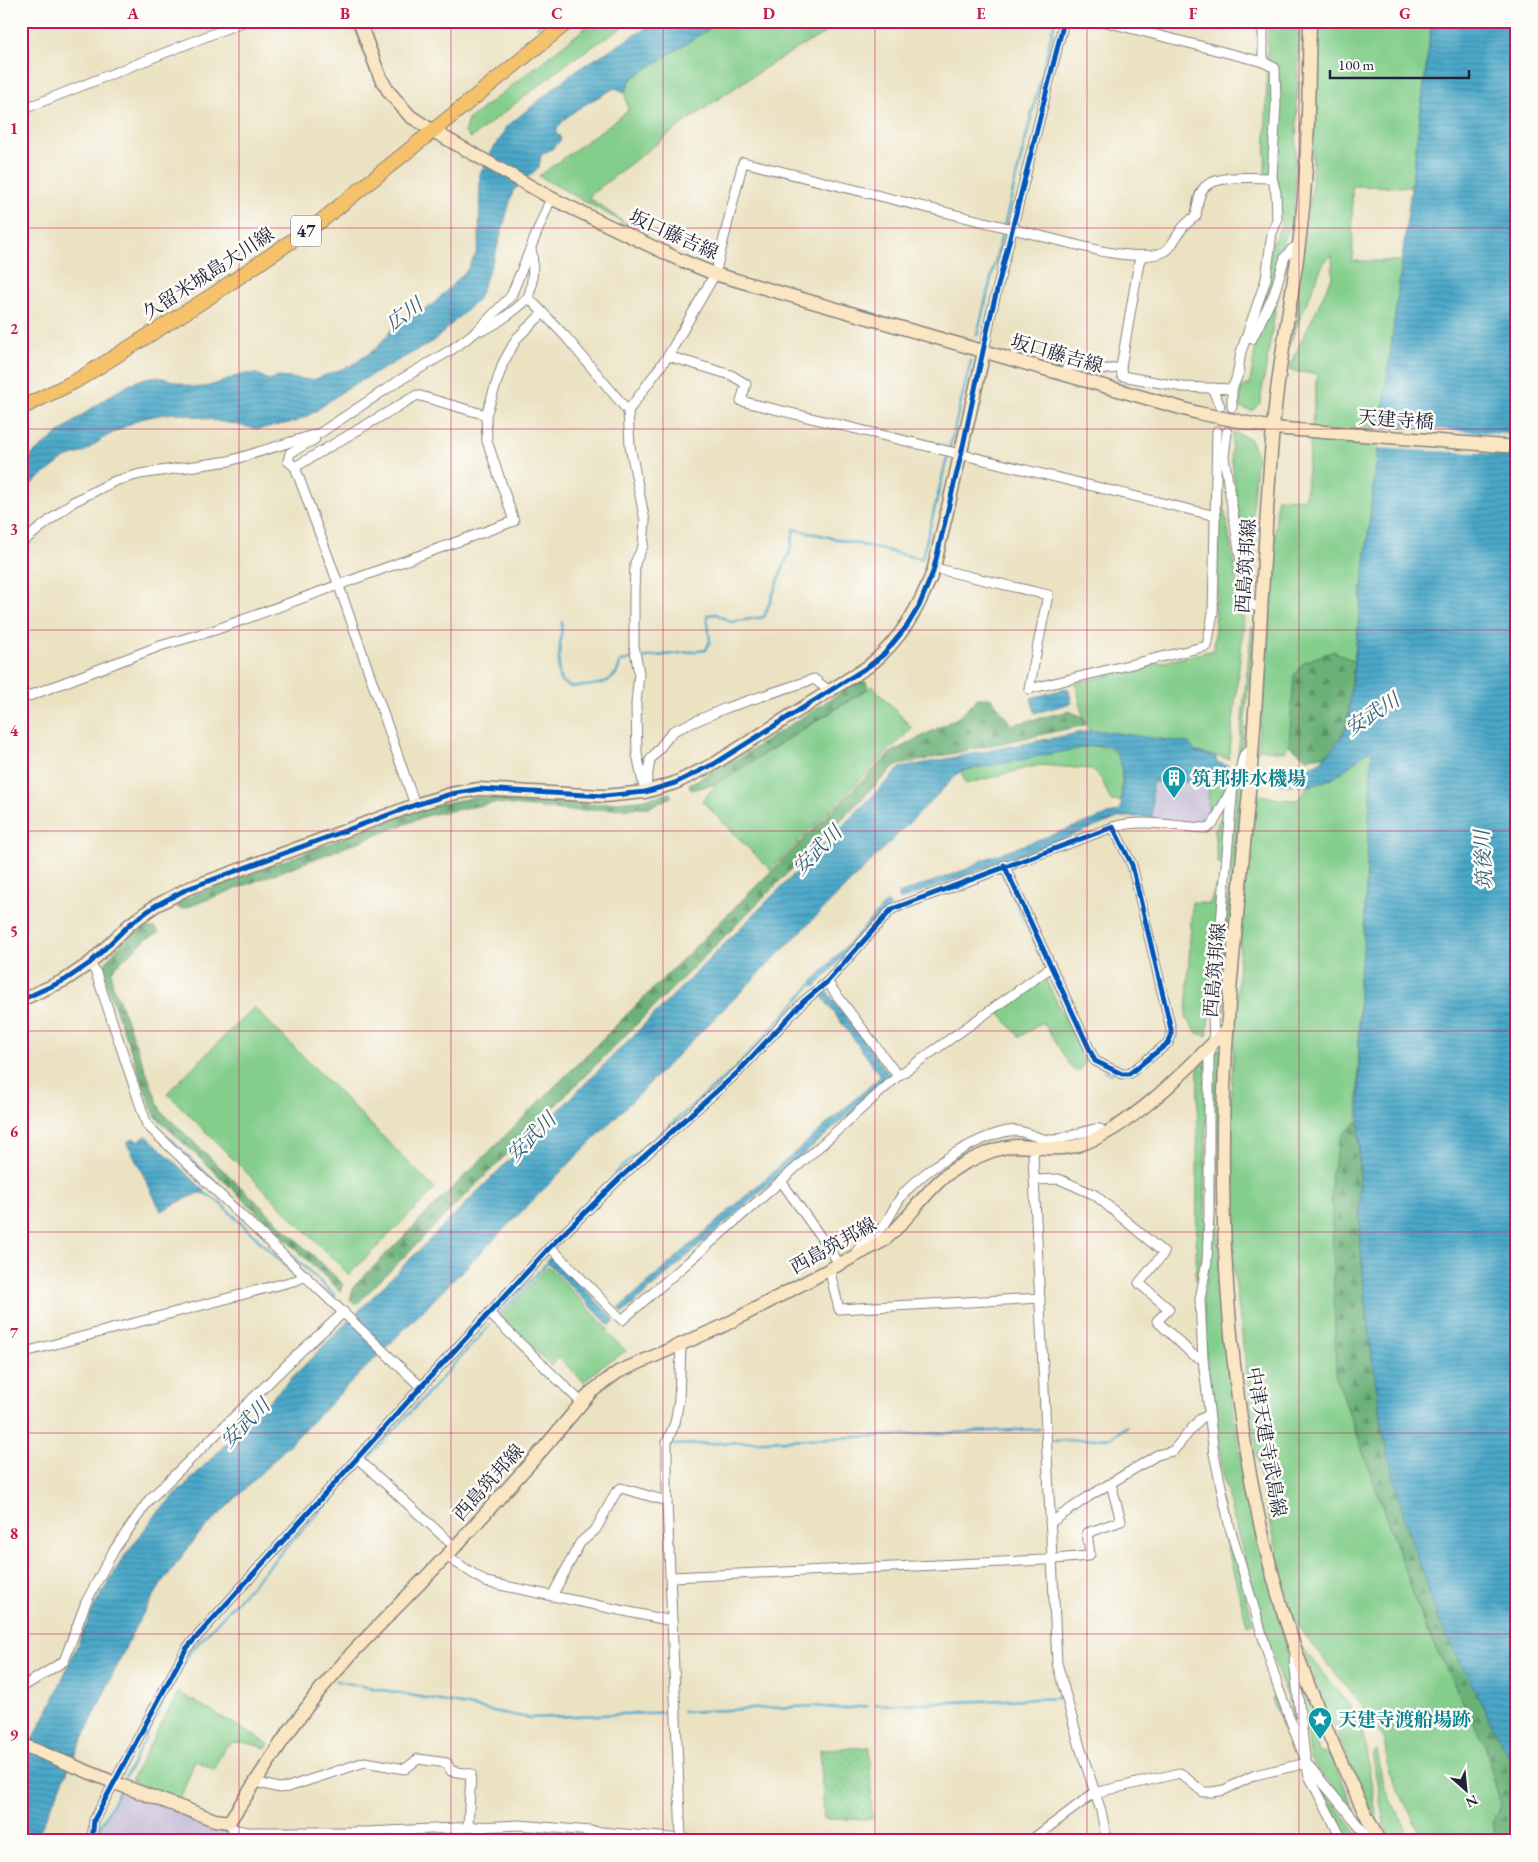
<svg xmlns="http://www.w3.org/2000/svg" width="1538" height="1862" viewBox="0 0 1538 1862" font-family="'EB Garamond','Noto Serif JP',serif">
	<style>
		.industrial { fill: #c8bfd8 }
		.grass { fill: #84ce8c; stroke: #537864 }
		.forest { fill: url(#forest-firs); stroke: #466a5a }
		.park { fill: url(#park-dots); stroke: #537864 }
		.water { fill: url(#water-rules); stroke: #366582 }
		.pier { fill: #ebe2c2 }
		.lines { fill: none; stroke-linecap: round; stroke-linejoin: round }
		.stream { stroke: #4aa8c9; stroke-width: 2.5 }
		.street-casing { stroke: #86827e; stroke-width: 11 }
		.secondary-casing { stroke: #86827e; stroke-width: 15 }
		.primary-casing { stroke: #86827e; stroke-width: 16 }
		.street { stroke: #fff; stroke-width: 9 }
		.secondary { stroke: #fbe6c4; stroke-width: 12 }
		.primary { stroke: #f5c16b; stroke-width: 14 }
		.cycleway-casing { stroke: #fdfcf7; stroke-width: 8 }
		.cycleway { stroke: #0057b8; stroke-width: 5 }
		.grid { fill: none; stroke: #c2185b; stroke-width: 1; stroke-opacity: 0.55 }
		.labels { text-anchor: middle; stroke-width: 5; stroke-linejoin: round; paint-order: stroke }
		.shield { fill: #fdfcf7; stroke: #646373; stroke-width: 1 }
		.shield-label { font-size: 18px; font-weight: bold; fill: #22223b }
		.street-label { font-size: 19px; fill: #22223b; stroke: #fdfcf7 }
		.culture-label { font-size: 19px; font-weight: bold; fill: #0d838f; stroke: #fdfcf7; text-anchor: start }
		.water-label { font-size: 20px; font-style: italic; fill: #345e7b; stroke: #fdfcf7 }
		.neatline { fill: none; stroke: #c2185b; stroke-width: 2 }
		.grid-label { font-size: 16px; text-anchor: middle; font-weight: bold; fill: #c2185b }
	</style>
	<defs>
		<pattern id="forest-firs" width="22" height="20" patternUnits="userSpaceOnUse" patternTransform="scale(1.25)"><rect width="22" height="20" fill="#6bb178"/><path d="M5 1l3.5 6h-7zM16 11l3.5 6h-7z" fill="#589064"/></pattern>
		<pattern id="park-dots" width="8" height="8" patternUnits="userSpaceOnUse" patternTransform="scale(1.25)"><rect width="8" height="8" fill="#84ce8c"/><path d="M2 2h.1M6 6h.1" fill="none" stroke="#72b17a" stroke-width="1.8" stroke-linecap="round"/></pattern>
		<pattern id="water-rules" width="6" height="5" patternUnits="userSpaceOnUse" patternTransform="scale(1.25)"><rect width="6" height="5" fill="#4aa8c9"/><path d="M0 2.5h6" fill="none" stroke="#3d88a4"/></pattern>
	</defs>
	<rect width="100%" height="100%" fill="#fdfcf7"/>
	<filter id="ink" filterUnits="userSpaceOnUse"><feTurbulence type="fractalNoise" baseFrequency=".02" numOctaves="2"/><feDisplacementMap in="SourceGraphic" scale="10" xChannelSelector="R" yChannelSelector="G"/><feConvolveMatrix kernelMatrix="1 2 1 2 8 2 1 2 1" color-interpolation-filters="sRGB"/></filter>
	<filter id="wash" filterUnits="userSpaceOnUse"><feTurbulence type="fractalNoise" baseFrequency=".0096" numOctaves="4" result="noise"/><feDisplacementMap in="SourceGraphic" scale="20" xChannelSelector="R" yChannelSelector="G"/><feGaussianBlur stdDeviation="1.12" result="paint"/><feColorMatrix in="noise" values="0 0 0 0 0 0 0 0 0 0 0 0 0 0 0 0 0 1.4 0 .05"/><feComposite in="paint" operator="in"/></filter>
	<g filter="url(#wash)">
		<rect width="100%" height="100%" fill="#ebe2c2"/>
		<g class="industrial">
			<path d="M1193,779H1209L1208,820L1177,823L1152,819V782H1188Z"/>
			<path d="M122,1789L228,1832L229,1841H103L102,1827Z"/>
		</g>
		<g class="grass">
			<path d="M594,21H633L573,59L471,138L464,132L468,120Z"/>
			<path d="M721,21H849C755,67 670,132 588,197L631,227L539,176L628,111L625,92L631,79Z"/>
			<path d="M1268,21H1300L1294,218L1284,238L1276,279L1265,300L1272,244L1281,227L1277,179L1265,173Z"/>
			<path d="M1316,21H1432L1411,187L1352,186L1353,261H1402L1372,498L1354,662L1334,651L1285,752L1257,749L1271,603L1277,498L1305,499L1317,374L1290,371L1291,363L1333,275L1332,255L1323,264L1289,345L1312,189Z"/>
			<path d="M1279,288L1260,403L1252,411L1239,407L1241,387L1250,384L1257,336Z"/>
			<path d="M1233,432L1249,438L1257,454L1253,497L1252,593L1248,585L1231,454Z"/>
			<path d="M1221,490L1244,622L1229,759L1103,731H1089L1083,717L1076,683L1214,650Z"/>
			<path d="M1252,626L1254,635L1240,765L1236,773Z"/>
			<path d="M873,686L912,728L770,870L702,801L716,784Z"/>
			<path d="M1092,746C1129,745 1121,773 1121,801H1111L1102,780L1091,769L1039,765L966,784L961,771Z"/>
			<path d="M1370,749L1372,752L1363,953L1359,976L1358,1122L1341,1136L1336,1376L1425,1627L1485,1745L1501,1806L1492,1823L1497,1841H1424L1389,1772L1384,1739L1362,1706L1294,1622L1259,1474L1232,1255L1229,1126L1241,929L1253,793L1279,799L1298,800L1307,787C1333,781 1349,766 1370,749Z"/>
			<path d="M1245,771L1225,1010L1221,1012L1219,996L1237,790Z"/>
			<path d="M1209,779L1228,780L1213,814L1208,820Z"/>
			<path d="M1229,801L1225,864L1218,863L1214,831Z"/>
			<path d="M1216,885L1220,897L1207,1036L1197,1033L1186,1018L1192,902L1210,904Z"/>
			<path d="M1044,976L1086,1061L1079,1071L1073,1070L1043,1022L1020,1037L996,1010Z"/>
			<path d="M254,1007L435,1189L349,1275L167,1093Z"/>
			<path d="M1221,1048C1213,1191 1218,1334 1244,1474C1255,1531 1273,1587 1285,1644C1292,1674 1295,1706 1300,1737L1262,1624L1224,1482L1206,1358L1203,1298L1213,1243V1054Z"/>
			<path d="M1206,1058L1205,1243L1196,1281L1198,1067Z"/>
			<path d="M548,1266L609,1330L607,1332L626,1351L603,1365L584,1382L559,1358L551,1366L501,1317Z"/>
			<path d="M1217,1486L1253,1623L1247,1625L1212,1488Z"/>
			<path d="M1301,1646L1354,1712L1364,1737L1378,1826L1341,1743Z"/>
			<path d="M1300,1674L1319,1731L1315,1739L1319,1752L1330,1756L1360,1821L1311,1761Z"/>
			<path d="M178,1692L269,1744L266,1748C235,1740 225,1735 215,1770L195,1760L179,1802L131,1780Z"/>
			<path d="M1277,1697L1292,1734L1286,1737L1272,1698Z"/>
			<path d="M1377,1750L1383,1785L1410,1836L1401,1841H1387L1372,1754Z"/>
			<path d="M1316,1782L1363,1841H1347Z"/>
		</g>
		<g class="forest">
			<path d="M1334,651L1354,662L1347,727L1326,756L1306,758L1289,745L1294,675L1304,662Z"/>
			<path d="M860,680L866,682L868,688L716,784L691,790L689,784L742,756Z"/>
			<path d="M977,698H992L1011,725L1069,711L1083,717L1085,725L895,766L356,1305L350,1300L354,1286L890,753L959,717Z"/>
			<path d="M670,793L671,797L649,807L571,811L493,803L429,815L183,909L177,907L179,901L425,807L477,797L595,804L639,800Z"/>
			<path d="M143,928H156L159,933L147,938L112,970V982L161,1111L343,1284L340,1291L155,1116L102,972C107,955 127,937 143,928Z"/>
			<path d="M1358,1122L1360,1244L1371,1348L1384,1437L1407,1528L1439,1621L1517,1772V1841H1497L1492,1823L1501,1806L1485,1745L1425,1627L1336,1376L1331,1177L1341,1136Z"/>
		</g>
		<path class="park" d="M870,1747L872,1819H824L820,1749Z"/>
		<g class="water">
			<path d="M658,21H721L631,79L625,92L615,88C600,97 557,115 556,135H559L561,140L552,149L541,155L539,167L513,191L496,252L478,299L434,341L346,389L313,413L295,422L258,429L178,413L164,414L140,419L105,437L84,452L65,458L21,492V463C48,443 121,379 152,377C170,376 186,390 204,387C221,385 241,369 260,375C264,377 265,379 270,380L279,377L313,380L352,365L377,348L391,330L432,305L467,270L476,254L479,241L480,174L491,152L502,136L505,128L575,71Z"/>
			<path d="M1432,21H1517V1772L1439,1621L1407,1528L1384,1437L1371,1348L1360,1243L1359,976L1363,953L1372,752L1369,750C1332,780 1328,789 1278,784V781L1268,778L1269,770L1279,769L1280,766C1287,766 1296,768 1304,767C1324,765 1338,743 1347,727L1372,498Z"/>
			<path d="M1068,688L1072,703L1035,713L1031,698Z"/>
			<path d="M1089,731H1103L1189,743L1195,752L1216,757L1217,762L1229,766L1227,775L1189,782H1152V817H1121L900,900L898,894L967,869L982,860L1121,810C1121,792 1128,754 1108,746C1103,745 1097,746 1092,746L961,771L196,1538L162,1583L135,1627L35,1841H21V1760L49,1709L95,1605L123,1558L158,1512L900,768Z"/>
			<path d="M887,902L891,906L815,987L811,983Z"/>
			<path d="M826,990L891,1077L623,1313L619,1308L881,1076L820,994Z"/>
			<path d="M147,1136L204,1190L206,1194L198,1193L161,1211L127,1142L134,1138L136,1141Z"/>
			<path d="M552,1256L615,1320L610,1326L546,1261Z"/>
		</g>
		<path class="pier" d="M1378,425L1517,435V455L1375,448Z"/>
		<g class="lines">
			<g class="stream">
				<path d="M537,27L544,21"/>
				<path d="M977,335L1055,21"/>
				<path d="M562,622C562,633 555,675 561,681C563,683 568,685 571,687C591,685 617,687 620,662L634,658"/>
				<path d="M639,658L706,650L710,641L707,615L716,614L731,622L764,617L791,548L794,529L922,559L971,361"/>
				<path d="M1002,872L1045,964"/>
				<path d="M1050,975L1091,1061"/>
				<path d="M1104,1070L1111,1074"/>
				<path d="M152,1122L335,1296"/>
				<path d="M615,1173L735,1069L812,984"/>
				<path d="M206,1194L219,1202L293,1273"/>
				<path d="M499,1315L547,1263"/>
				<path d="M1051,1441L1111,1438L1127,1426"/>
				<path d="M674,1445L1040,1429"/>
				<path d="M366,1461L491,1324"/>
				<path d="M336,1681L529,1718L670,1712"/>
				<path d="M875,1705L1060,1698"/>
				<path d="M683,1712L816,1706L841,1709L867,1706"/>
				<path d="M126,1776L190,1652L359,1468"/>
				<path d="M206,1825L228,1833V1841"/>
				<path d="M100,1841V1827L119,1791"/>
			</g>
		</g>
	</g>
	<g filter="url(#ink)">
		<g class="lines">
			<defs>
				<g id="street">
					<path d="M1102,21L1263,62V21"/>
					<path d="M21,110L245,21"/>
					<path d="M1143,255L1139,262L1121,367L1122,376L1183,387L1232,389"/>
					<path d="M528,297L566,337L628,411"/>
					<path d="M482,330C492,328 523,305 528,297C533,287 534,260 531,249"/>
					<path d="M1252,339L1274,294L1285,257L1292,249L1299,246"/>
					<path d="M984,352L990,318L1064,21"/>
					<path d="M668,356L731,375L746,384L741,401L1216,516"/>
					<path d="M1065,374L1068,365C1086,368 1103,372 1121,367"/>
					<path d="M1237,376L1241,352L1266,279L1272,233L1277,221L1276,193L1272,178L1276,103L1275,68L1263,62"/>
					<path d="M1212,388L1220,406"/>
					<path d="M1232,407V389L1239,372"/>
					<path d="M1227,432L1224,457L1247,599L1252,605L1261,608"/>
					<path d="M315,439L290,453L288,461L295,467L339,586L415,805"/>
					<path d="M295,467L417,395L486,415"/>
					<path d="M21,543L73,502L115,481L140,474L229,461L320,433L400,380L451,350L477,331L511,296L551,198"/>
					<path d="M934,568L1048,595L1029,689L1207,646L1213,613L1217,431"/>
					<path d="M21,699L160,646L215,630L514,521L487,441L486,415L503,363L517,338L543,313"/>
					<path d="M1233,785L1213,1016L1214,1042L1209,1055V1213L1207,1262L1200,1299L1203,1359L1214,1454L1230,1528L1278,1687L1305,1759L1309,1776L1343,1841"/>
					<path d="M646,786L650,760L673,731L726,708L814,679L831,692"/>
					<path d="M645,792L637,754L636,704L639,673L634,646V593L635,563L643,546L645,521L630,446L628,411L668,356L715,274L743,162L1101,251C1117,254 1158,261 1169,248C1180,233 1179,228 1196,216C1197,207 1198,196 1203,189C1213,174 1255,178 1272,178"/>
					<path d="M1113,827C1144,818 1175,827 1207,828L1213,824L1238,777L1244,755L1252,748"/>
					<path d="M90,963L96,973L147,1125L421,1387"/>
					<path d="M827,982L898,1076"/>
					<path d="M1035,1148L1033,1156L1057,1663L1080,1747L1101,1811L1107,1841"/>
					<path d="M1034,1180L1059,1179L1095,1195L1164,1253L1139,1283L1169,1309L1157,1321L1193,1355L1203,1359"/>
					<path d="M550,1247L622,1320L781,1181"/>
					<path d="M855,1254C862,1241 875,1237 884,1225C892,1215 896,1202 904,1193C928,1167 974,1138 1008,1131C1024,1128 1038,1141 1053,1140C1064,1139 1094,1127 1100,1129L1103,1133"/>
					<path d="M839,1263L781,1181L898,1076L1050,968"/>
					<path d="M829,1268L839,1309L1040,1298"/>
					<path d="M489,1313L581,1402"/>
					<path d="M681,1346L679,1399L675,1423L667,1442V1501L681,1838"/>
					<path d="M21,1353L297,1280L306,1275"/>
					<path d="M357,1458L455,1547"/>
					<path d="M1050,1523L1088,1497L1157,1455L1173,1451L1200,1419L1209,1415"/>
					<path d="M446,1556L486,1582L672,1621"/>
					<path d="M672,1577L1045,1560L1088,1556L1090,1554L1087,1533L1121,1521L1111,1484"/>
					<path d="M552,1596L580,1543L596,1529L616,1492L621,1488L667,1501"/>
					<path d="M1295,1655L1294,1661L1305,1756"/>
					<path d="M21,1688L64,1661L86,1602L114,1550L149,1500L299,1353L344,1312"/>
					<path d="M1310,1767L1371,1841"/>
					<path d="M255,1782L279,1788L288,1787L365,1762L405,1769L418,1759L447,1763L451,1771L471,1774L468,1826"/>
					<path d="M230,1824L233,1829L235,1841"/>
					<path d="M233,1829L247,1832H366L520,1825L706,1841"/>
					<path d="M92,1841L94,1820L186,1649L421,1387L550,1247L620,1178L738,1072L803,1002L827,982L892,909L1113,827L1132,865L1171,1029V1036L1168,1043L1129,1074H1122L1095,1061L1004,865"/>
					<path d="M481,1841V1826"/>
					<path d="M1030,1841L1094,1793L1180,1773L1203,1792H1212L1224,1790L1255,1775L1307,1763"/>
				</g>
				<g id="secondary">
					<path d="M359,21L380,77L389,92L410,116L433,131L551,198L678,259L715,274L1198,413L1273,428L1517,447"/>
					<path d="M1310,21C1308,95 1309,171 1299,244C1291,305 1278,366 1273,428C1263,545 1260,663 1250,780C1240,897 1224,1014 1223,1132C1221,1302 1240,1493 1297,1654C1320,1718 1348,1780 1379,1841"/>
					<path d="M21,1000L65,980L90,963L130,924L155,906L187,889L415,805L451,794L479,789L604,796L645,792L675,783L714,764L869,666C902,638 917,611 933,572L984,352"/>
					<path d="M21,1744L115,1783L215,1820L229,1822L287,1734L319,1691L353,1652L455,1547L543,1449L591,1392L618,1372L723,1326L883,1241C913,1217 929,1181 965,1163C981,1155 1000,1146 1019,1146C1039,1147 1059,1151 1079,1145C1131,1129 1190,1066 1228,1028"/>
				</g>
				<path id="primary" d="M21,408L76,381L208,298L321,221L569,21"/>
			</defs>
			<use href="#street" class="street-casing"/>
			<use href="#secondary" class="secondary-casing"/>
			<use href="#primary" class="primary-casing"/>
			<use href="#street" class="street"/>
			<use href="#secondary" class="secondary"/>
			<use href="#primary" class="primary"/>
			<defs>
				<g id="cycleway">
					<path d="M21,1000L65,980L90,963L130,924L155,906L187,889L415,805L451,794L479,789L604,796L645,792L675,783L714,764L869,666L884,654L907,626L919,606L933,572L961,455L990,318L1064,21"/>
					<path d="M92,1841L94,1820L186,1649L421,1387L550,1247L620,1178L738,1072L803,1002L827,982L892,909L1113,827L1132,865L1171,1029V1036L1168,1043L1129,1074H1122L1095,1061L1004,865"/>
				</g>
			</defs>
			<use href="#cycleway" class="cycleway-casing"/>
			<use href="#cycleway" class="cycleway"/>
		</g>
	</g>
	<path class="grid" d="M239,21V1841M451,21V1841M663,21V1841M875,21V1841M1087,21V1841M1299,21V1841M21,228H1517M21,429H1517M21,630H1517M21,831H1517M21,1031H1517M21,1232H1517M21,1433H1517M21,1634H1517"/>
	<defs>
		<symbol id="building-pin" viewBox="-11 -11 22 30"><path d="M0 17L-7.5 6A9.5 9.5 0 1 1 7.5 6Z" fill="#0f9aa8" stroke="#fdfcf7"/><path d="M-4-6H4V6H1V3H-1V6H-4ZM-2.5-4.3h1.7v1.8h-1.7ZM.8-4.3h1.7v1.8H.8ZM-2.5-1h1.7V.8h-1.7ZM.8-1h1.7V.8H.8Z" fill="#fff"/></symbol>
		<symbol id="sight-pin" viewBox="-11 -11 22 30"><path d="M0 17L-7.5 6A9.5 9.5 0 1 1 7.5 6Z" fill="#0f9aa8" stroke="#fdfcf7"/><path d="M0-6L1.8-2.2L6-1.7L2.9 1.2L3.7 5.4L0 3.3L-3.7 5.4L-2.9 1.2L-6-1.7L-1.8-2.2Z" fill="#fff"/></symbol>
	</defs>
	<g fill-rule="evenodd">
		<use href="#building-pin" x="1160" y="764" width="28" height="38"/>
		<use href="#sight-pin" x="1306" y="1705" width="28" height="38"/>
	</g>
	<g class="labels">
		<rect class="shield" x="291" y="215.5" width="30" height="31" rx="4"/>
		<g class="shield-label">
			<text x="306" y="237">47</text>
		</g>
		<g class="street-label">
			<text transform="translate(674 234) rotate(24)" y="7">坂口藤吉線</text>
			<text transform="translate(208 273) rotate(-33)" y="7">久留米城島大川線</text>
			<text transform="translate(1057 353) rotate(16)" y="7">坂口藤吉線</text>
			<text transform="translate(1396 419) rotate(4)" y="7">天建寺橋</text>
			<text transform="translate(1245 566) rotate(-86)" y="7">西島筑邦線</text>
			<text transform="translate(1214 970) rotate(-85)" y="7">西島筑邦線</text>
			<text transform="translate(833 1245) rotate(-29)" y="7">西島筑邦線</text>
			<text transform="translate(1267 1442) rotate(80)" y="7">中津天建寺武島線</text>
			<text transform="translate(488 1482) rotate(-48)" y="7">西島筑邦線</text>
		</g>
		<g class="culture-label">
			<text x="1192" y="785">筑邦排水機場</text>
			<text x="1338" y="1726">天建寺渡船場跡</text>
		</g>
		<g class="water-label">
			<text transform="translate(404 314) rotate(-36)" y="7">広川</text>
			<text transform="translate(1372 714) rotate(-33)" y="7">安武川</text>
			<text transform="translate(817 850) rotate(-45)" y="7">安武川</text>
			<text transform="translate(1483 860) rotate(-93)" y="7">筑後川</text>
			<text transform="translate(531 1137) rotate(-45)" y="7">安武川</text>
			<text transform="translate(245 1423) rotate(-45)" y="7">安武川</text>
		</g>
	</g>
	<rect width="1538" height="1862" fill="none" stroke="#fdfcf7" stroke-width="55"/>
	<g transform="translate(1466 1790) rotate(153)" stroke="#fdfcf7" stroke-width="4" paint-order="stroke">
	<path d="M0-4L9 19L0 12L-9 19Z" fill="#22223b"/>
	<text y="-8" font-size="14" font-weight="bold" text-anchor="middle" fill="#22223b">N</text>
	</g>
	<path d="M1330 70v8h139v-8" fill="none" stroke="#22223b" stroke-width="2.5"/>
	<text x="1338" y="70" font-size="15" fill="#22223b" stroke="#fdfcf7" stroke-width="4" paint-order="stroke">100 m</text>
	<rect x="28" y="28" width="1482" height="1806" class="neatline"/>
	<g class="grid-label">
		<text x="133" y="19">A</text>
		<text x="345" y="19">B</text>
		<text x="557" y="19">C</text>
		<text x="769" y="19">D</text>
		<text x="981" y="19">E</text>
		<text x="1193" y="19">F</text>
		<text x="1405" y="19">G</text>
		<text x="14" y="134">1</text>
		<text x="14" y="334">2</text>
		<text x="14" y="535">3</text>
		<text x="14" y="736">4</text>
		<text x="14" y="937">5</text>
		<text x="14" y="1137">6</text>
		<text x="14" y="1338">7</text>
		<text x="14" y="1539">8</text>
		<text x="14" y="1740">9</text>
	</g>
</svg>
